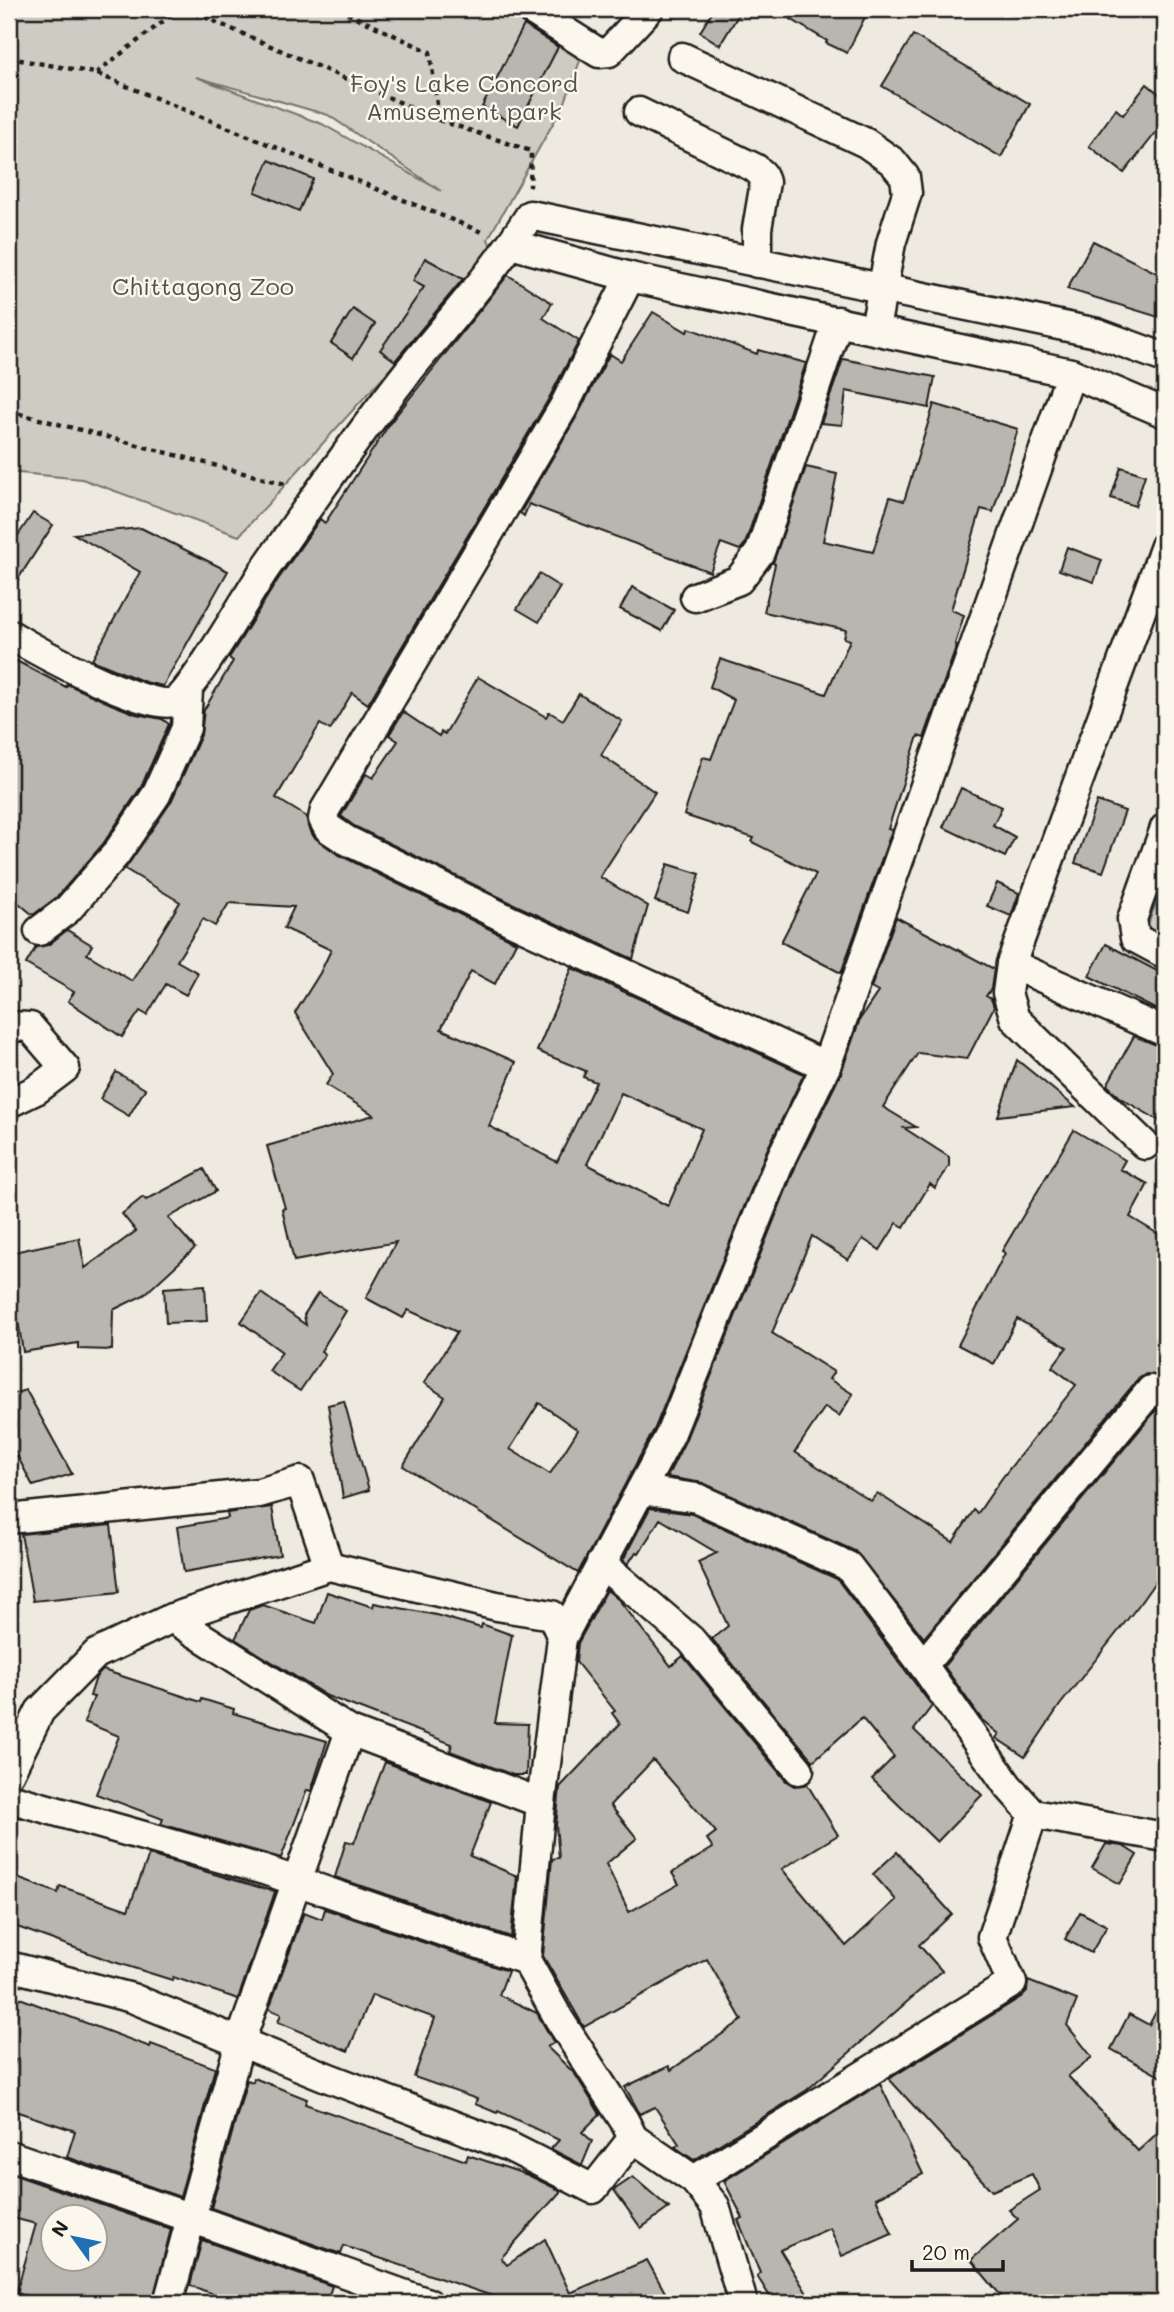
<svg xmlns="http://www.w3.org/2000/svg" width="1174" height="2312" viewBox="0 0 1174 2312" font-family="Mali,sans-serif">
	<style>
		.green { fill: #ceccc2; stroke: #75746f; stroke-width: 2; fill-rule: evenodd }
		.building { fill: #b9b6af; stroke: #1c1c1c; stroke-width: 2; fill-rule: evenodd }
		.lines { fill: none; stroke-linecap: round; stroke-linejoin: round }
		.street-casing { stroke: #1c1c1c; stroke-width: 33 }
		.path { stroke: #1c1c1c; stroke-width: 4.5; stroke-dasharray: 5 5; stroke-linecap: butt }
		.street { stroke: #fbf7ec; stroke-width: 28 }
		.labels { text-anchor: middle; stroke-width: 5; stroke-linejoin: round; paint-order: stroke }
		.park-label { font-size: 24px; fill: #51514e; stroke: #fbf7ec }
	</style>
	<rect width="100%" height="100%" fill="#eeeadf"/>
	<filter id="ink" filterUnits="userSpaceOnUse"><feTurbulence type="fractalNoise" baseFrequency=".0143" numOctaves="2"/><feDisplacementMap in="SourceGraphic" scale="14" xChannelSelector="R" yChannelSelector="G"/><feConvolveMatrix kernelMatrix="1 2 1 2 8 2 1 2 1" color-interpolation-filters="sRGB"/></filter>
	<g filter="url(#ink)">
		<g class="green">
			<path d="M9,9H548L590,33L565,102L488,239L494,254L239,536L82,479L9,472ZM196,77L328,115L441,191L322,124Z"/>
			<path d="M1165,879V943L1144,935Z"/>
		</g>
		<g class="building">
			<path d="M714,9H742L720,45L700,32Z"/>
			<path d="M774,9H869L847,53L826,43L827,41Z"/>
			<path d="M524,25L558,47L518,126L482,107Z"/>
			<path d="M913,35L1030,104L1001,157L882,86Z"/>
			<path d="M1147,84L1165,99V121L1124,173L1089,146L1116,109L1123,115Z"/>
			<path d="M269,160L313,179L299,211L255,192Z"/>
			<path d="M1093,241L1165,277V319L1067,289Z"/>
			<path d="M425,258L463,279L395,361L380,350L424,287L413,281Z"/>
			<path d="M508,275L552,303L543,318L579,341L548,400L368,704L352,693L330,730L320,724L276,798L307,817L308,827L314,837L337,854L516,942L495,984L471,971L441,1029L516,1062L489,1126L557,1162L596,1082L583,1077L586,1071L537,1051L572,968L804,1074L767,1150L655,1428L578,1573L403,1466L445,1397L424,1383L457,1332L408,1310L403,1318L366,1298L396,1242L294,1261L282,1209L285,1208L267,1146L374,1115L326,1085L333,1074L295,1013L320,973L331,950L284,928L294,907L229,903L215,926L203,919L177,961L198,973L186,995L166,984L147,1015L140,1011L122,1037L68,1001L74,992L26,964L36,947L48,945L67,930L92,945L87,954L132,981L180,902L125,869L171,802L201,735L204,710L233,661L229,658L277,581L320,519L325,523L390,423ZM621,1093L702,1129L668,1206L587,1164ZM539,1403L578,1430L550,1474L510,1449Z"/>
			<path d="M353,309L375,324L353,358L331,343Z"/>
			<path d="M653,312L687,332L689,328L757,354L758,350L806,363L745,544L740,550L721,543L710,572L529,504L524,516L520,513L577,416L607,359L610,354L621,361Z"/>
			<path d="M843,359L935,377L929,408L846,391L842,425L821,423Z"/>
			<path d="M934,404L1018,429L993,512L981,509L951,610L964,615L955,644L957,645L924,738L918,736L888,829L892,830L841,973L781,942L816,874L752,842L754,838L684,815L703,757L711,759L734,700L710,687L720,659L826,694L850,640L844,638L846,630L764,612L775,564L773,563L806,467L837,474L823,541L873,552L890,497L904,501Z"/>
			<path d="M1121,467L1145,475L1135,506L1111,498Z"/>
			<path d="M33,513L53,525L9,593V532L17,537Z"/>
			<path d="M141,528L228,571L163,686L145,682L92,660L140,572L74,534Z"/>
			<path d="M1067,547L1102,560L1094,582L1059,570Z"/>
			<path d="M539,574L560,587L539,622L517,609Z"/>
			<path d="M632,587L674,610L662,631L620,609Z"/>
			<path d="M9,657L66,687L67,684L111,704L136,714L162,719L169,724L141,787L103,844L57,897L33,915L9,895Z"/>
			<path d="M478,677L546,717L549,712L563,720L579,694L622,721L601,755L655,792L600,877L648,906L633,959L518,906L354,826L341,816L366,774L373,778L398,741L389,735L403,712L439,736L441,732L445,734Z"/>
			<path d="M961,788L1002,807L993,825L1015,837L1005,857L943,827Z"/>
			<path d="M1097,801L1125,811L1103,872L1075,863Z"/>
			<path d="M668,864L700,874L688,912L655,901Z"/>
			<path d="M997,883L1019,893L1011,916L987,906Z"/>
			<path d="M896,917L994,969L991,989L986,996L991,999L994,1007L967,1059L918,1053L883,1107L916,1127L904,1128L949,1157V1166L935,1188L930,1184L904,1227L897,1223L880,1250L863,1239L848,1260L812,1236L772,1333L834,1372L829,1379L853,1394L839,1416L825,1407L795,1452L871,1501L877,1493L953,1542L974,1510L978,1513L1002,1478L1076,1385L1052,1367L1067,1347L1017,1319L994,1364L958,1345L1005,1253L1002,1251L1074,1130L1125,1160L1120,1169L1148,1184L1130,1217L1165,1238V1368L1160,1376L1146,1374L1138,1379L924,1638L855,1551L703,1483L667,1477L685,1441L797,1163L841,1073L860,1019L878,992L871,988Z"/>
			<path d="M1106,944L1165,975V1014L1089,976Z"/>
			<path d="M1134,1036L1165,1048V1124L1122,1099L1107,1085Z"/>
			<path d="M1017,1060L1075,1107L998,1116Z"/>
			<path d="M116,1072L145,1089L129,1116L100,1099Z"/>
			<path d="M204,1169L216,1191L168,1218L195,1248L144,1295L113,1310L112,1350L78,1349V1343L23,1352L16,1307L9,1308V1253L79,1238L85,1268L136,1231L122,1214L143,1197L146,1200Z"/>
			<path d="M205,1285L207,1321L166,1323L164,1288Z"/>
			<path d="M261,1293L306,1325L304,1315L318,1293L346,1311L321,1351L325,1354L300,1391L269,1371L282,1352L241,1322Z"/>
			<path d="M26,1390L72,1474L33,1486L9,1440V1395Z"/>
			<path d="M344,1401L369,1490L343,1498L328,1405Z"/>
			<path d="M1162,1403L1165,1405V1568L1138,1606L1060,1705L1025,1757L996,1738L999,1734L982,1720L944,1666Z"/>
			<path d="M272,1507L280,1555L184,1572L177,1527L228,1518L227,1513Z"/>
			<path d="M650,1508L692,1514L837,1579L932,1706L914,1730L982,1795L937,1842L872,1779L894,1757L862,1718L813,1761L712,1639L728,1626L698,1562L717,1553L660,1519L639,1553L636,1552L628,1564L623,1560Z"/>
			<path d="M111,1525L119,1592L33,1601L21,1534Z"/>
			<path d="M607,1590L619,1600L671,1666L683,1656L786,1781L794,1786L807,1784L838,1835L782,1869L846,1946L896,1900L873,1874L897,1852L952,1914L919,1945L942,1971L807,2090L694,2160L675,2147L679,2144L655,2107L640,2114L625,2087L669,2066L671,2070L742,2020L707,1959L584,2027L543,1956L552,1859L559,1858L556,1825L560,1787L620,1724L612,1713L615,1711L576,1662L578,1643ZM653,1760L716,1832L707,1839L713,1848L672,1873L679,1884L629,1912L606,1864L637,1838L610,1805Z"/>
			<path d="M327,1592L373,1607L374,1603L436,1615L481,1628L482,1624L512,1635L495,1723L528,1724L526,1775H513L450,1751L452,1744L327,1696L235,1639L249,1610L263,1605L316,1623Z"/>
			<path d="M103,1670L201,1702L202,1699L234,1709L233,1713L327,1741L311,1791L307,1790L281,1858L161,1824L163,1819L96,1794L119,1736L84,1722L94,1697L90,1696L96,1677Z"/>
			<path d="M385,1762L491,1802L470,1856L517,1876L511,1937L335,1877L346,1841L354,1843Z"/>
			<path d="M1106,1844L1123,1846L1137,1855L1120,1884L1092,1868Z"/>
			<path d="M149,1855L275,1892L238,1999L173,1977L172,1980L111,1961L9,1924V1875L58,1893L60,1886L128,1910Z"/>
			<path d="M325,1909L508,1971L499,1995L537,2013L554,2043L547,2047L575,2074L600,2114L582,2132L592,2141L582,2165L551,2149L559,2140L498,2111L497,2113L475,2104L477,2099L414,2077L435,2018L372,1995L348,2051L278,2022L281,2014L269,2009L304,1912L322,1919Z"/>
			<path d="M1080,1912L1107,1926L1091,1953L1065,1939Z"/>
			<path d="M1028,1981L1077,2000L1067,2025L1092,2057L1068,2076L1138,2151L1165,2126V2303H1007L971,2260L1018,2219L1009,2210L1040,2190L1032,2174L992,2191L889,2079L1021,1997L1027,1991Z"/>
			<path d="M9,1994L150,2047L151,2044L215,2068L180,2197L67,2157L75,2131L9,2109V2079L16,2060L9,2058Z"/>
			<path d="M1165,1995V2079L1111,2049L1129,2014L1149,2025Z"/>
			<path d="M254,2078L307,2099L305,2104L466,2161L468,2155L528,2175L561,2191L501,2258L507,2265L545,2239L570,2293L647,2260L671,2303H513L344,2246L341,2254L211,2208L247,2080L253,2082Z"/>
			<path d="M880,2084L923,2174L876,2198L892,2234L842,2256L830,2228L780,2250L813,2303H774L757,2276L760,2273L738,2220L743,2218L724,2181Z"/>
			<path d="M9,2173L171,2229L152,2303H54L16,2293L36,2224L9,2217ZM52,2217H94V2259H52Z"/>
			<path d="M633,2177L669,2208L641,2228L614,2190Z"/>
			<path d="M202,2240L332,2286L326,2303H234L190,2285Z"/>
		</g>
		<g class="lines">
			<defs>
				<g id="street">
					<path d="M530,9L599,53L609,52L649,9"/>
					<path d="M682,57L866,143L893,162L905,177L907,193L891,243L875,329"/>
					<path d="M639,112L755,168L762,174L765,182L757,229V263"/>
					<path d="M511,244L630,277L1071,373L1165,413"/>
					<path d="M695,597L739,580L760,552L838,321"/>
					<path d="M9,634C35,650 147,711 173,702C189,697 249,593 263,572C309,505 356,438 406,374C448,322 494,272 530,215L1097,333L1165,358"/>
					<path d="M1165,828L1132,919L1135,938L1165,954"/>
					<path d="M39,931L68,909L116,854L156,795L186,728L188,690"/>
					<path d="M1011,964L1165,1032"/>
					<path d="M9,1026L30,1027L65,1068L36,1090L9,1103"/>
					<path d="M826,1066L1071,373"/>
					<path d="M1145,1145L1015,1019L1007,993L1011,964L1165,546"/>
					<path d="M641,1490L697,1498L848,1566L923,1665L1008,1786L1033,1814L992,1937L1012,1983L694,2180"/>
					<path d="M9,1519L259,1493L300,1481L329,1566"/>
					<path d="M601,1563L691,1640L799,1770"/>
					<path d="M172,1618L350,1731L541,1803"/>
					<path d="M562,1638L670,1435L782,1156L826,1066L511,921L346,840L328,828L323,819L325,810L563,408L630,277"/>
					<path d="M923,1665L1151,1390"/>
					<path d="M9,1774L40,1711L96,1654L172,1618L329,1566L497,1606L552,1615L562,1638L541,1803L526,1960L559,2019L624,2120L633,2138L694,2180L715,2206L743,2303"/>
					<path d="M9,1798L264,1870L526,1960"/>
					<path d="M1033,1814L1165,1837"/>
					<path d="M9,1966L132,1998L329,2078L510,2147L593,2189L633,2138"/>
					<path d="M9,2155L191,2218L240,2042L350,1731"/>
					<path d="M168,2303L191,2218L428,2303"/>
				</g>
			</defs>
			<use href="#street" class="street-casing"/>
			<g class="path">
				<path d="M186,9L438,119"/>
				<path d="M338,9L430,52L439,120L531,151L530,187"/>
				<path d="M9,58L95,73L484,233"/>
				<path d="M96,73L179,9"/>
				<path d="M9,411L289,485"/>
			</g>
			<use href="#street" class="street"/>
		</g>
	</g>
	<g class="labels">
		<g class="park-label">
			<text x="464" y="92">Foy's Lake Concord<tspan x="464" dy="28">Amusement park</tspan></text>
			<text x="203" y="295">Chittagong Zoo</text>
		</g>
	</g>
	<rect width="1174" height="2312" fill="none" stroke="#fbf7ec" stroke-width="35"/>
	<rect x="18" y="18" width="1139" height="2277" fill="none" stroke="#1c1c1c" stroke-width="2.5" filter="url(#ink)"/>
	<g transform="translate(74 2238) rotate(303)"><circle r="33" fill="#fbf7ec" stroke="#a29f99" stroke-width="2"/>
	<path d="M0-5L12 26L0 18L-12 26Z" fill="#1f6fb2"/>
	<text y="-10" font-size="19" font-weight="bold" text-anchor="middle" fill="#1c1c1c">N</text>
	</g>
	<path d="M912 2260v10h91v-10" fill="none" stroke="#1c1c1c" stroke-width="3.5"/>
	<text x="922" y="2260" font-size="21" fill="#1c1c1c" stroke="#fbf7ec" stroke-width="5" paint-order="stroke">20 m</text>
</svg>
